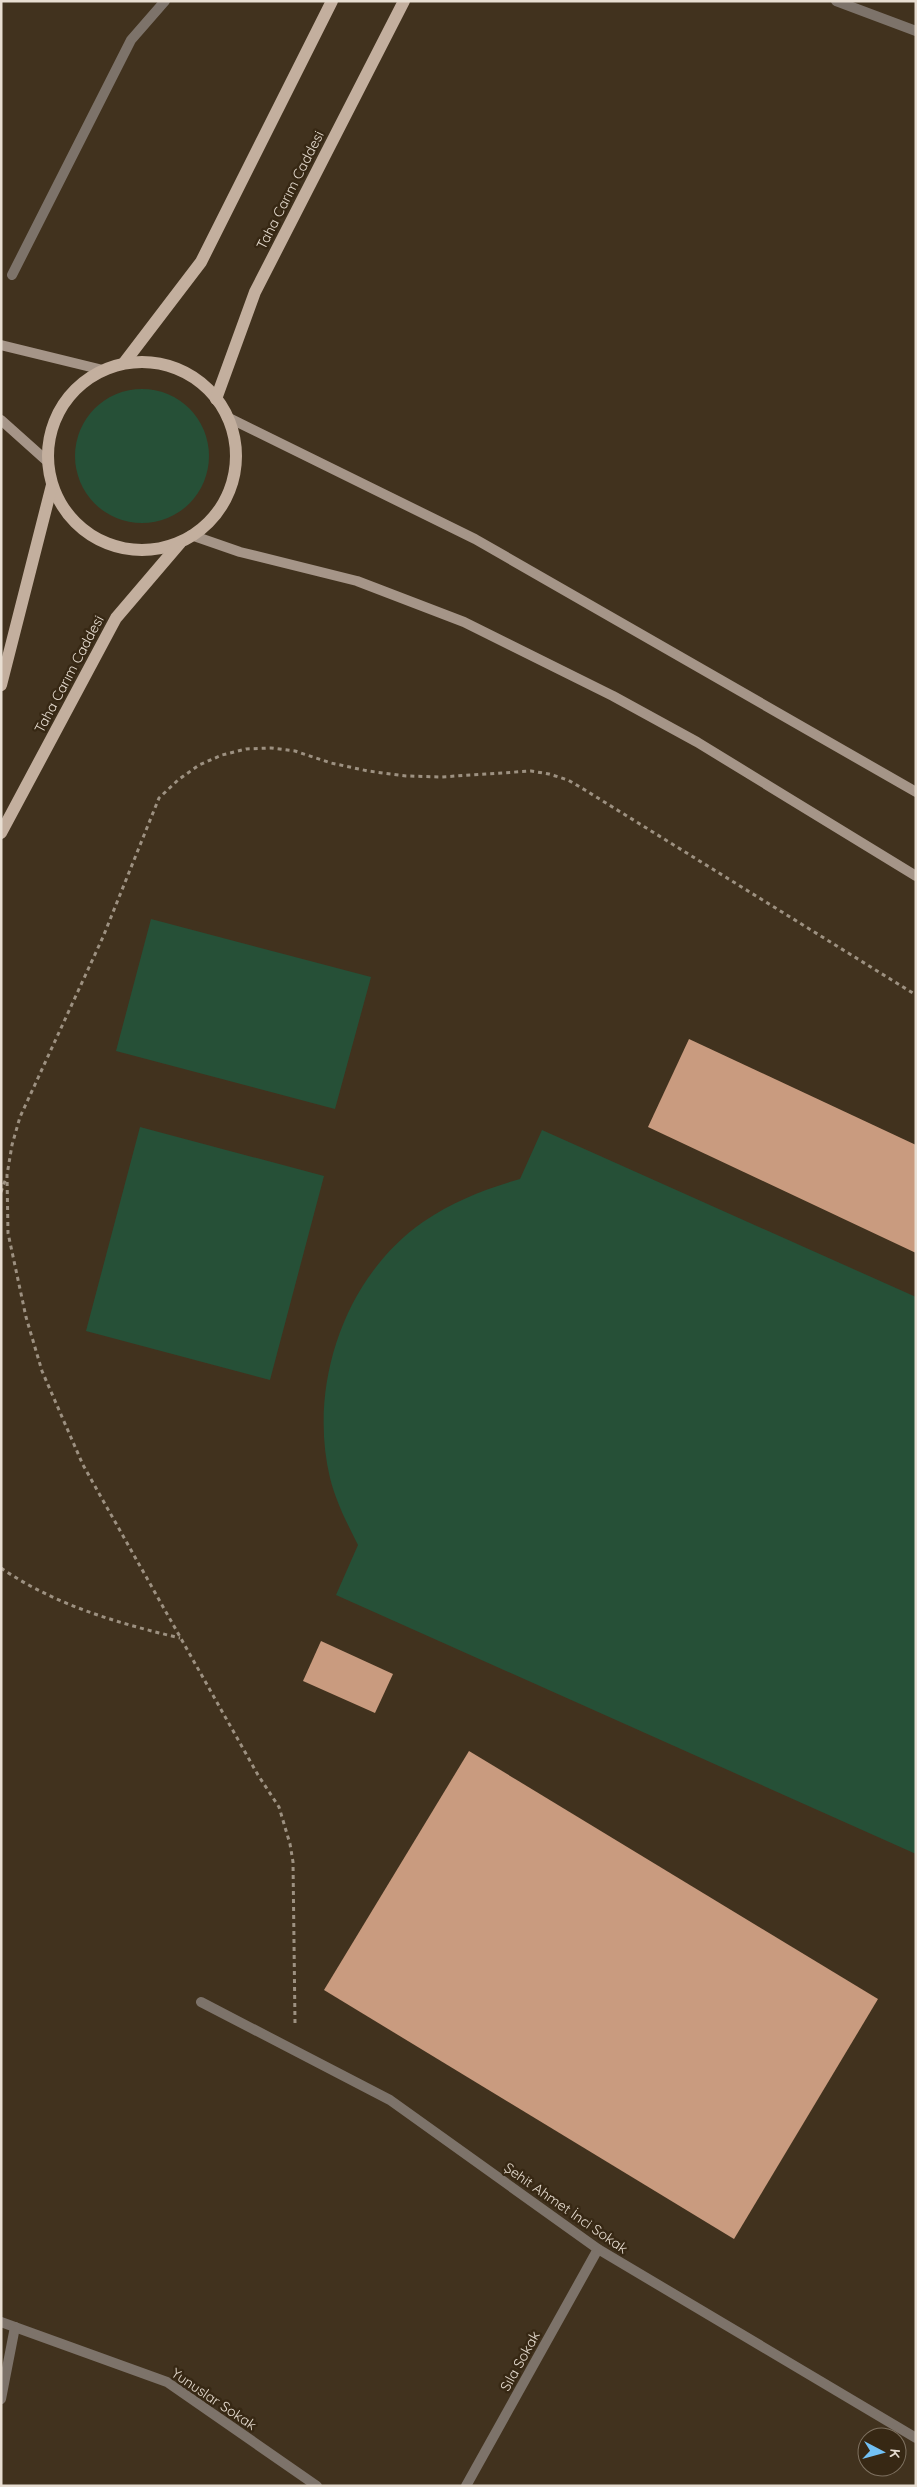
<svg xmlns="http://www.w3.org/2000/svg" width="917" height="2487" viewBox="0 0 917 2487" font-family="Quicksand,sans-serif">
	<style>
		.green { fill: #265037 }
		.building { fill: #c99b7f }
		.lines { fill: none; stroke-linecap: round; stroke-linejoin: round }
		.path { stroke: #9d9181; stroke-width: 3; stroke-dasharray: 4 4; stroke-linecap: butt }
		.street { stroke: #7d736a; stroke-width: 10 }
		.secondary { stroke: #a59588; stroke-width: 10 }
		.primary { stroke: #c3af9e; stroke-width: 12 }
		.labels { text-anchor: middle; stroke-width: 5; stroke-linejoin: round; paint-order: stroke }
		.street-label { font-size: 14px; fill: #e8ded2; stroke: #372814 }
	</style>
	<rect width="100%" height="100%" fill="#41321e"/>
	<g class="green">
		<circle cx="142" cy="456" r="67"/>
		<path d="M151,919L371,977L335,1109L116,1051Z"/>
		<path d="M140,1127L324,1176L270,1380L86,1331Z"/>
		<path d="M542,1130L916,1297V1854L336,1595L358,1545C347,1523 336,1502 330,1478C308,1386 344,1277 423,1222C454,1201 485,1189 520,1179Z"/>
	</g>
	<g class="building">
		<path d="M689,1039L916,1145V1253L648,1127Z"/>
		<path d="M321,1641L393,1674L375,1713L303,1681Z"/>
		<path d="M469,1751L878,1999L734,2239L324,1990Z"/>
	</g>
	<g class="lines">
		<g class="path">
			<path d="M1,1192L6,1178"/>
			<path d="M1,1568C55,1605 117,1623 180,1638"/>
			<path d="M295,2023L293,1862L290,1844L279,1807L258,1775L83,1465L42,1371L26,1317L8,1233L7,1175L12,1145L20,1117L103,937L159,798L178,780L199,765L222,755L246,749L271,748L295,751L331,763L368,771L406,776L441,777L531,771L549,774L568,780L585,790L916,995"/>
		</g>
		<g class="street">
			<path d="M836,1L916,31"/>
			<path d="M12,275L131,40L165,1"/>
			<path d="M201,2002L390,2100L598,2249L916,2438"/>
			<path d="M1,2322L167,2382L317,2486"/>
			<path d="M1,2399L15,2327"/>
			<path d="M466,2486L598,2249"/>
		</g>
		<g class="secondary">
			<path d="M1,345L103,370"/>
			<path d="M227,417L475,539L916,792"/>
			<path d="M1,420L48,462"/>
			<path d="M191,535L240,552L357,581L464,622L613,696L697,742L916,876"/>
		</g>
		<g class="primary">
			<circle cx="142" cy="456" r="94"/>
			<path d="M124,363L201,262L332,1"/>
			<path d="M216,399L255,292L404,1"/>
			<path d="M1,685L52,485"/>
			<path d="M1,833L116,618L180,543"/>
		</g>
	</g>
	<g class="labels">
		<g class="street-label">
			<text transform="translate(290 190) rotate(-63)" y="5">Taha Carım Caddesi</text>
			<text transform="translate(69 674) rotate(-62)" y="5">Taha Carım Caddesi</text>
			<text transform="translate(566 2208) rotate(35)" y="5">Şehit Ahmet İnci Sokak</text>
			<text transform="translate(520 2361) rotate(-61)" y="5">Sıla Sokak</text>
			<text transform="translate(214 2399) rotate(34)" y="5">Yunuslar Sokak</text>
		</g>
	</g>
	<rect width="917" height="2487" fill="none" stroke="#e8ded2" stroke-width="5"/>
	<g transform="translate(882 2452) rotate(96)"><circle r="24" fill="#372814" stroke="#7e7160"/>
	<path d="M0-4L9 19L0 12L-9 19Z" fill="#72c1f5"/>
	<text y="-8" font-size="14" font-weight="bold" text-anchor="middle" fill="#e8ded2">K</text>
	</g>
</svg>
